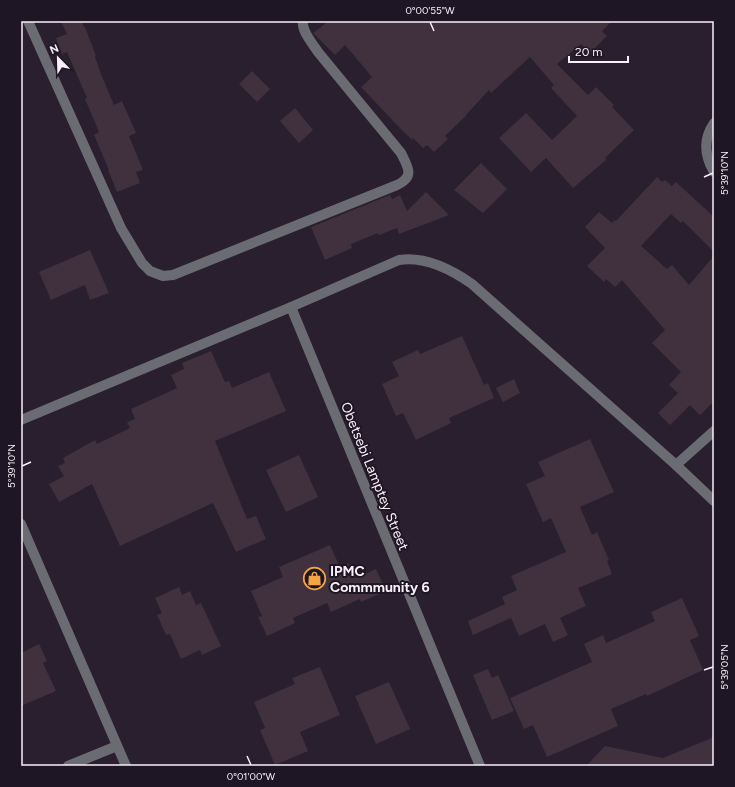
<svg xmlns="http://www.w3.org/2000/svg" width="735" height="787" viewBox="0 0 735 787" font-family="Figtree,sans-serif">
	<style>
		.building { fill: #41303d }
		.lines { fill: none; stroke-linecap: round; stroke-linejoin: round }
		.street { stroke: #6b6b74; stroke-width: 10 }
		.ticks { fill: none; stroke: #f8f1fc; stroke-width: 1.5 }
		.labels { text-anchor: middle; stroke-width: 4; stroke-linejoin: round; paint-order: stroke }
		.street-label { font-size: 14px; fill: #f8f1fc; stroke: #1f1625 }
		.poi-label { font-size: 14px; font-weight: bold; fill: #f8f1fc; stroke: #1f1625; text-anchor: start }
		.neatline { fill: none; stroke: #f8f1fc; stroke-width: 1.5 }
		.ticks-label { font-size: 10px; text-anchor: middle; fill: #f8f1fc }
	</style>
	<rect width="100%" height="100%" fill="#291f2f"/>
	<g class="building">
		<path d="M61,21H81L84,27H85L96,56L95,57L101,74L114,105L122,101L136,133L129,136L143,170L136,172L140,183L117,192L108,170H109L94,135L99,132L85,99L87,98L67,52L62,54L56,38L67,34Z"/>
		<path d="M329,21H612L602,31L607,36L590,53L581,44L557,64L588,95L596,87L614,105L612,107L634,130L605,158L606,160L573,188L546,158L531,172L499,138L526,113L552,140L577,116L551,88L554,85L530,57L491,93L489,90L466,115V116L445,136L448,139L434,152L427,145L423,148L413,138L412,140L394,122L361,87L372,77L345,45L335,55L313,33Z"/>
		<path d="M252,71L270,89L257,102L239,84Z"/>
		<path d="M295,108L313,130L299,143L280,121Z"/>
		<path d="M481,163L507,189L483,213L454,190Z"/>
		<path d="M657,177L662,182L665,180L672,186L676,182L714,217V252L683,221L681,223L671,214L641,246L667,269L672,265L689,285L714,256V401L700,415L690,405L670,425L658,413L678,393L669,385L681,372L652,343L665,330L622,280L615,287L606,279L604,282L587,266L605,248L585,227L599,212L612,223L614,220L616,221Z"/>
		<path d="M426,192L449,215L399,234L397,228L379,235L378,233L351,244L352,248L325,260L311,227L390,195L392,199L400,195L407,211Z"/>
		<path d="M90,250L109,293L90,300L85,285L51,300L39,272Z"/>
		<path d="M462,336L484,385L488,383L494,398L449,418L451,423L416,440L403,413L396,416L382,384L399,376L392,362L418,350L420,354Z"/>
		<path d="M211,351L225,382L229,381L232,388L269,372L286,411L215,441L247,519L256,516L266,539L236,552L213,503L120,546L92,484L59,502L49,484L64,476L58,466L65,463L63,458L95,440L97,444L130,428L127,422L135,419L131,409L177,388L171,375L184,369L182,363Z"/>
		<path d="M514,379L520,393L503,402L496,388Z"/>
		<path d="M590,439L614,492L580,507L592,535L597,532L609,560L607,561L612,574L578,588L586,606L560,618L568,635L553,642L545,624L519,636L511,618L473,635L468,621L505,604L502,597L517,590L511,576L566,552L551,518L543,522L526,484L545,476L538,462Z"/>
		<path d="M299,455L318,497L286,512L266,470Z"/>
		<path d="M330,545L340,567L349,563L356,578L376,569L386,591L361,602L360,599L331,612L327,603L293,618L295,623L267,636L258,617L262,616L251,591L283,577L279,567Z"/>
		<path d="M179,587L182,595L190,591L196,605L201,603L221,646L202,655L200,650L181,659L170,634L166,635L157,615L162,613L155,598Z"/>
		<path d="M682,598L699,636L690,640L703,670L647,696L646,694L611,709L618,726L547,757L533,725L524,729L510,698L592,662L584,644L603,635L606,643L655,621L651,612Z"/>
		<path d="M39,644L47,661L43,663L56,691L21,706V653Z"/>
		<path d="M320,667L340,715L300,732L308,751L275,765L260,730L265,728L254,702L295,684L292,678Z"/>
		<path d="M488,669L492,678L498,675L514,711L492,720L473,675Z"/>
		<path d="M389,682L410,729L376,744L355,696Z"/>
		<path d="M714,737V766H586L605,746L663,758Z"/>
	</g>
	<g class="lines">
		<g class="street">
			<path d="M28,21L121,228L142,263L150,271L163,276L173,275L397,185C415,177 408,167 401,153L318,52C313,44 301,31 303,21"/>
			<path d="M714,123C703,139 704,155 714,172"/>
			<path d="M291,307L480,766"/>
			<path d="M21,420L291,307L399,260C425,256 452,270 472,284L676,465L714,501"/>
			<path d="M676,465L714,431"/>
			<path d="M21,524L126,766"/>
			<path d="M68,766L117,746"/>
		</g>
	</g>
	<path class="ticks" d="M430,22L434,31M704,177L713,173M22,466L31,462M704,670L713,667M247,756L251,765"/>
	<defs>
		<symbol id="shop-ring" viewBox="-11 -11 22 22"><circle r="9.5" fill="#1f1625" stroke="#f4a443" stroke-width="1.5"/><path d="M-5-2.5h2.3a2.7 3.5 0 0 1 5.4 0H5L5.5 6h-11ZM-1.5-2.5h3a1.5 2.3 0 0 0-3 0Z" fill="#f4a443"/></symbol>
	</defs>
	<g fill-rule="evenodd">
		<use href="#shop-ring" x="302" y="566" width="25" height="25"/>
	</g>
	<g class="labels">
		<g class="street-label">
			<text transform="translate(375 476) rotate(68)" y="5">Obetsebi Lamptey Street</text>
		</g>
		<g class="poi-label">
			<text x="330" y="576">IPMC<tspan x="330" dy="16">Commmunity 6</tspan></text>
		</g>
	</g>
	<rect width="735" height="787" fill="none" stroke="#1f1625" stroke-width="44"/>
	<g transform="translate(58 58) rotate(337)" stroke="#1f1625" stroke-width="3" paint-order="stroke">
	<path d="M0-3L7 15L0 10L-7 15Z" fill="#f8f1fc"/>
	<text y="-6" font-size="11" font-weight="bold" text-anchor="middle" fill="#f8f1fc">N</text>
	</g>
	<path d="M569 56v6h59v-6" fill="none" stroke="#f8f1fc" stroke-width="2"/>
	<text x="575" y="56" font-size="12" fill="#f8f1fc" stroke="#1f1625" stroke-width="3" paint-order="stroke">20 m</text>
	<rect x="22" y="22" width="691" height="743" class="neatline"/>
	<g class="ticks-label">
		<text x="430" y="14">0°00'55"W</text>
		<text transform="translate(724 173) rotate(-90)" y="4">5°39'10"N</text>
		<text transform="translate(11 466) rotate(-90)" y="4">5°39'10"N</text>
		<text transform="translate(724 667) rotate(-90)" y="4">5°39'05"N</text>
		<text x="251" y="780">0°01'00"W</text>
	</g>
</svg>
